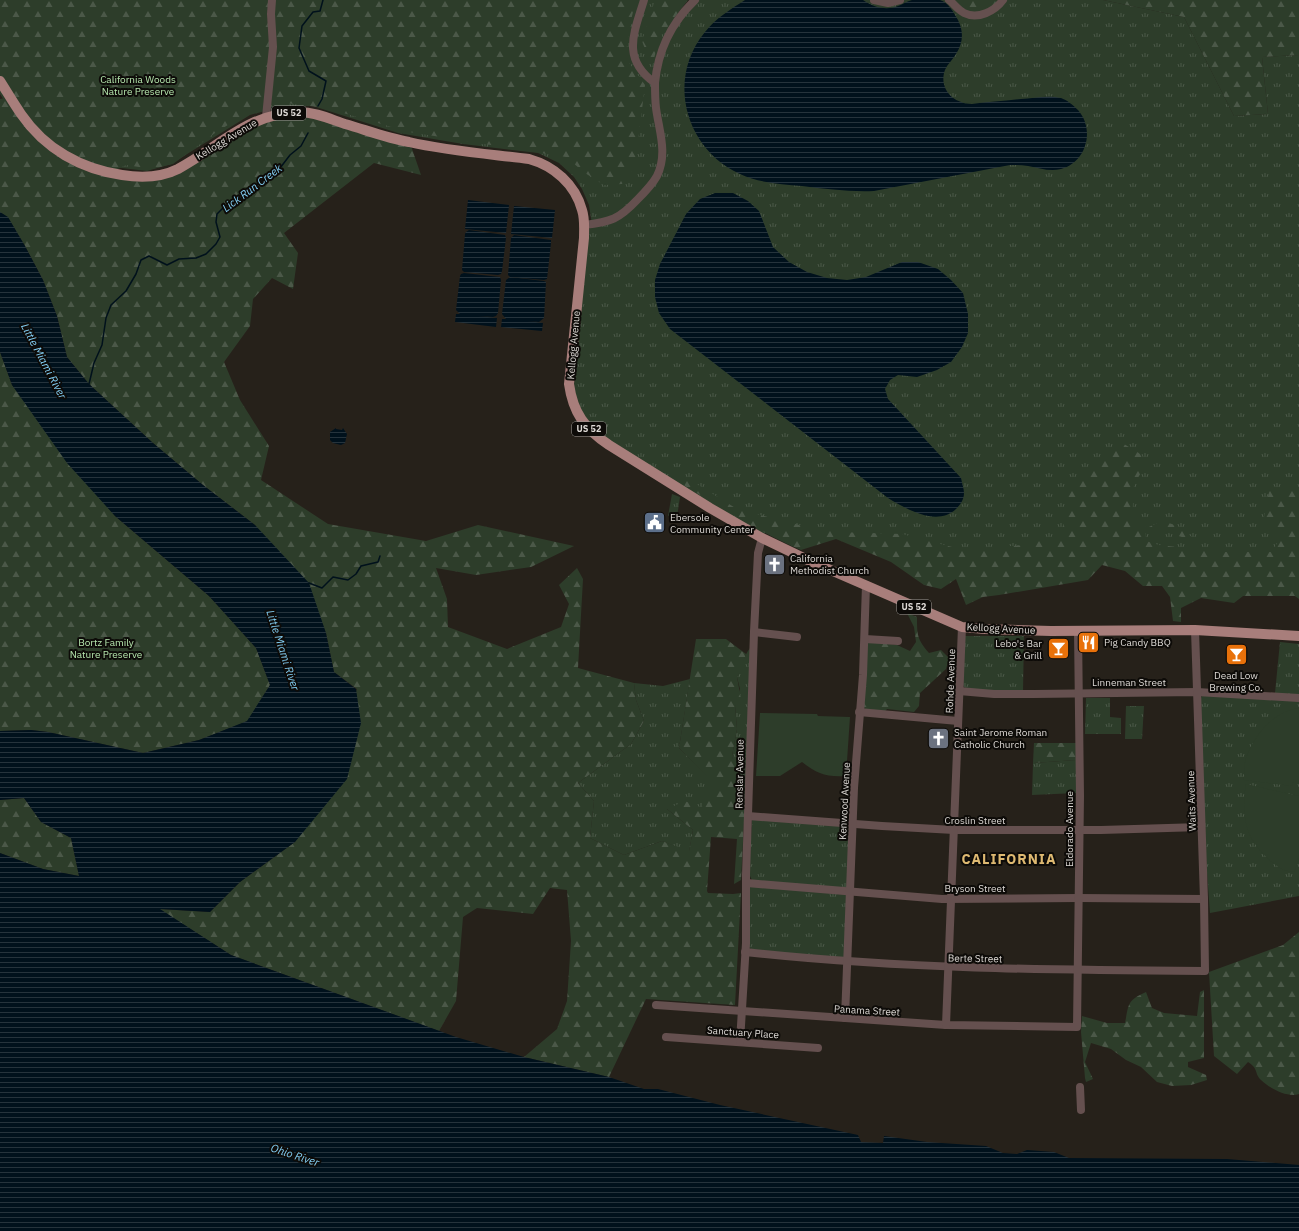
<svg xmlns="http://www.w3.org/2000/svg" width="1299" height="1231" viewBox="0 0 1299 1231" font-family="'IBM Plex Sans',sans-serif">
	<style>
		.grass { fill: url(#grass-tufts) }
		.forest { fill: url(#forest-firs) }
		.pitch { fill: #2d3d2a }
		.water { fill: url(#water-rules) }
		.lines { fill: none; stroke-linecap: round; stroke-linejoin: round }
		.stream { stroke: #00111c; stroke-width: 1.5 }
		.minor { stroke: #65504f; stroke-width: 8 }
		.major { stroke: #a87e7b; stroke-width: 10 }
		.labels { text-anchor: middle; stroke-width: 4; stroke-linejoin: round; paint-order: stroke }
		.shield { fill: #0d0b08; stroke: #9f9c98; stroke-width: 1 }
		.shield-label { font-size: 9px; font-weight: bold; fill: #dedad6 }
		.park-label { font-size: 10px; fill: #b6e7ae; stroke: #0d0b08 }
		.street-label { font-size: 10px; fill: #dedad6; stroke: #0d0b08 }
		.poi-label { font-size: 10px; fill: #dedad6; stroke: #0d0b08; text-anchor: start }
		.water-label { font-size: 11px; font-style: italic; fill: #84d0f6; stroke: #0d0b08 }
		.district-label { font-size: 14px; font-weight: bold; letter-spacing: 1px; fill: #deb971; stroke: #0d0b08 }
	</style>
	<defs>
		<pattern id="grass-tufts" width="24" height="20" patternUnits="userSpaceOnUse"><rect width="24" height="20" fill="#2d3d2a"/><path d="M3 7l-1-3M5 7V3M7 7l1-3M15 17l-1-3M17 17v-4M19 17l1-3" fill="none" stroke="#4b5848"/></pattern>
		<pattern id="forest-firs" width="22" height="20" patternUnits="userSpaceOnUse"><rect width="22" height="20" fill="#2d3d2a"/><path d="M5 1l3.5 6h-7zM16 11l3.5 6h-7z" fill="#4b5848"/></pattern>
		<pattern id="water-rules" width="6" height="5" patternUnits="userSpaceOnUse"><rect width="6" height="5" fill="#00111c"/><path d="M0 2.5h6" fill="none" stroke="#25333c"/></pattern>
	</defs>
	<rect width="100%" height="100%" fill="#26211a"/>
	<g class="grass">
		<path d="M0,0H676L674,24L691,0H1103L1184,17L1234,116L1268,114L1262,57L1299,55V556H964L769,525L762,538L609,445L573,403L584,238L592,224L591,218L589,205L582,189L574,177L559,163L538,153L463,144L398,133L313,106H283L250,115L171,164L147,171L105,166L7,105L0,94Z"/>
		<path d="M672,494L680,497L677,517L668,516Z"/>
		<path d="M965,636H1024L1023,691H969L964,687L962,683Z"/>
		<path d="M1280,642L1299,644V896L1210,913L1204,832L1200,700L1202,696L1275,693Z"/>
		<path d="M750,648L747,764L734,767L732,756L737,729L735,706L740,689L737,677C742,667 743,657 750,648Z"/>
		<path d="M690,679L679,748L719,788L702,808L667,809L693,830L689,852L662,841L624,855L590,838L594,801L578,783L631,744L644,721L636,700L634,683L663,686Z"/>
		<path d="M1086,698H1110V717L1121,718V734H1085Z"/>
		<path d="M1126,706H1144L1142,739H1125Z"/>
		<path d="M1076,760V793L1032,795L1033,763Z"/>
		<path d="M756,818L849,826L848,887L844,889L752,880L749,874L752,820Z"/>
		<path d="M751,886L846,893L847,895L845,957L840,959L751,949L749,947V889Z"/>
	</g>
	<g class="forest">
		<path d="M0,0H636L632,16L625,57L645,85L635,166L622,184L604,185L585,173L566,157L409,132L326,108L286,103L252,110L215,133L173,164L152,169L126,165L109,173L163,175L247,126L301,112L410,143L421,175L374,163L284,233L298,253L293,289L272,278L253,299L250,326L224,362L240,400L269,446L261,480L328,524L426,541L478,525L574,546L531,567L476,575L436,568L447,599L448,627L507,649L561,627L569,604L559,585L577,568L583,579L578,668L634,683L636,700L644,721L631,744L578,783L594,801L590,838L624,855L662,841L689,851L693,830L667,809L685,801L702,808L704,793L718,788L679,748L696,639H726L746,654L741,670L737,677L741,699L735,706L737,729L732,756L735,767L747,764L741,880L734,884L737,839L711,837L707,891L708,893L733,894L741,893L735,1005L646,999L609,1077L524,1057L557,1029L567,1001L571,941L567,890L550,888L533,914L477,908L463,917L456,1001L439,1031L231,955L159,909L210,912L240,882L295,842L357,689L334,672L326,633L255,525L203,485L153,443L89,384L67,357L57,316L43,280L25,246L8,218L0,212V99L10,97L0,81Z"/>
		<path d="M655,0H688L659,38L652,67L642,41Z"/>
		<path d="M949,0H1003L974,15Z"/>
		<path d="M1103,0H1299V55L1262,57L1268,114L1234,116L1184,17Z"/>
		<path d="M0,352L12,385L115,516L209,596L256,648L270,685L248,721L199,740L143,753L48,732L31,730L0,731Z"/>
		<path d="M1124,444L1142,455L1144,468L1134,484L1132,521L1145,525L1146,541L1159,545L1221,552H1272L1282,535L1263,523L1270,486L1299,491V599L1295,596H1243L1234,603L1201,598L1181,608V622L1173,621L1170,597L1162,586H1143L1125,571L1102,565L1088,580L999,595L983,597L966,605L956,579L941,589L924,585L891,562L836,539L801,550C759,532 721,508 682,484L687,478L737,509L803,526L838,532L902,534L952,547L971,549L1024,545L1062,535L1068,494L1088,470Z"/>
		<path d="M1161,521C1178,525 1183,528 1195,541L1149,527Z"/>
		<path d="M907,613L917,617C917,635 917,639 929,653L941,650L949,658L946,669L920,693L919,706L914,712L887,709L883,714L863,708L867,641L897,645L910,651L916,642L914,627Z"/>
		<path d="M1034,743H1076V760L1033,763Z"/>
		<path d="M24,798L41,822L71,838L79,876L43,869L0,853V800Z"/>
		<path d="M1299,932V1094C1288,1098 1269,1088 1261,1080C1254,1073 1259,1069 1248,1062L1237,1074L1214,1056L1209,972L1283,945Z"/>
		<path d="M1204,990V1058L1188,1062V1067L1206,1075L1207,1080L1191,1085L1172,1086L1157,1082L1141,1067L1126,1060L1111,1049L1091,1043L1085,1062L1093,1079L1086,1082L1085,1078L1081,1032L1082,1016L1107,1023H1125C1129,1003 1127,1001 1146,992L1152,1008L1164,1013L1197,1016L1200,992Z"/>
	</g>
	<g class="pitch">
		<path d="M1299,708V779H1294L1292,786L1244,780C1244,773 1244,765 1246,758C1254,735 1274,711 1299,708Z"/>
		<path d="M760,713L817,714L818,716L850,717L846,776C825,777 818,774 802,762L780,776H756Z"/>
		<path d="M1246,784L1299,796V858L1294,872C1290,871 1286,871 1282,869C1271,863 1253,845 1249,833C1243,818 1243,800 1246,784Z"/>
	</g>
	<g class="water">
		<path d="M745,0H863C873,7 886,11 898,6C902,5 907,1 912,0C916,0 920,0 924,0C929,0 935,0 940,0C948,2 954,13 958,20C964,32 963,43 956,54C952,61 946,65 944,73C940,91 955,104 972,104C988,102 1005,101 1021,99C1034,98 1048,95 1061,98C1067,100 1073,105 1078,110C1095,129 1087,162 1061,169C1050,172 1039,168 1028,166C1022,165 1016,165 1010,165L874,191C850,192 826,189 802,186C781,184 759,183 740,174C685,149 666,79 705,32C716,18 731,9 745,0Z"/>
		<path d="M715,193H733L748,201L759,211L773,247L789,262L807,272L827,278L847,280L866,277L902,262H918L938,269L951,280L963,293L968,314V333L962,347L951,362L937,370L917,377L898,375L890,380L885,389L888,399L961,478C962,483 964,489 964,493C964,500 960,505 956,509C937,527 906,509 888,498L670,329L659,313L655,297V280L660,264L686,214L700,199Z"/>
		<path d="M468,200L509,205L506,233L465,229Z"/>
		<path d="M514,206L555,210L552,238L511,234Z"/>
		<path d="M0,212L8,217L25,246L43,280L57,316L67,357L89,384L153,443L203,485L255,525L309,583L326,633L334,672L356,689L361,723L347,779L295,842L240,882L210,912L160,909L231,955L456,1037L524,1057L609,1077L644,1089H658L720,1105L858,1135L861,1142L883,1143L884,1136L927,1142L986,1146L1003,1153L1017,1154L1027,1150L1054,1152L1069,1158L1227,1159L1299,1165V1231H0V853L43,869L79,876L71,838L41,822L24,798L0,800V731L31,730L48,732L143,753L199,740L247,721L270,685L256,648L209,596L115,516L67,463L12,385L0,352Z"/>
		<path d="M469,230L505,235L506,238L502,271L501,274L498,275L464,272L462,270L465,234L466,232Z"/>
		<path d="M514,235L551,240V243L547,279L544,280L510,277L508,275L511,238Z"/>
		<path d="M464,273L500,277L501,280L498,313L496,316L493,317L478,316L497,318L496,327L455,322L456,314H460L456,310L460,276L461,274Z"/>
		<path d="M510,277L544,281L546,282L544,318L539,322L528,321L543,323L542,331L501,327L502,319H506L502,314L506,280Z"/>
		<path d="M336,428V429L342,430L343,428L347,434L345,443L341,445L333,443L330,440V432Z"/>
	</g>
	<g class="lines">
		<g class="stream">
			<path d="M318,106L322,99L326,81L309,71L299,48L302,26L313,12L320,11L323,0"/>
			<path d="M89,384L94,363L102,345L106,318L111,305L126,291L136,274L141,260L149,256L167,265L179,259L196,258L206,254L216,244L220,237L216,222L217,214L225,206L235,203L260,182L277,172L290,155L301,146L308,133"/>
			<path d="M307,584L309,583L322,588L333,577L348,580L356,574L361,566L378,562L380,556"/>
		</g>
		<g class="minor">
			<path d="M874,0L888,3L900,0"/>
			<path d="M949,0C954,4 958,10 964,13C978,20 995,11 1003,0"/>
			<path d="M655,83C658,50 671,23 695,0"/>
			<path d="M266,117L273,47L271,14L272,0"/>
			<path d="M584,225C611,222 619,219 637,200C644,193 652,185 657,176C668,153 659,131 656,108C655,99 655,91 655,83C621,59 634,33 644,0"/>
			<path d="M754,632L797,637"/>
			<path d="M865,639L898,641"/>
			<path d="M959,691L994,694H1034L1197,692L1299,698"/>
			<path d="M859,712L958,721"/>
			<path d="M748,816L882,826L954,830H1101L1201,827"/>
			<path d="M747,883L942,899L1079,898L1204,899"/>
			<path d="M745,952C898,969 1052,970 1205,971L1204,899L1195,630"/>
			<path d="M656,1005L946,1025L1077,1027L1080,796L1078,630"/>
			<path d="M845,1018L854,788L863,675L866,585"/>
			<path d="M946,1025L962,627"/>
			<path d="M666,1037L818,1048"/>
			<path d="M740,1042L746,943V875L754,632L758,553L762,538"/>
			<path d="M1080,1087L1081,1110"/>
		</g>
		<path class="major" d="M0,81C7,92 14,104 21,114C45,149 81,169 122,175C141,178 160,178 178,169C221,146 246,114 299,112C315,112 330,119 345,124C366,130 387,138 409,142C448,151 489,154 529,159C554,166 575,184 582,210C585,219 584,228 584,238L569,384C573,413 585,429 609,445L710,508L762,538L812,562L962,627L985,629L1051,631L1195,630L1299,636"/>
	</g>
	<defs>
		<symbol id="civic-square" viewBox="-11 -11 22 22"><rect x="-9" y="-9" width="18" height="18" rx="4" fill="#5c6f8a" stroke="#0d0b08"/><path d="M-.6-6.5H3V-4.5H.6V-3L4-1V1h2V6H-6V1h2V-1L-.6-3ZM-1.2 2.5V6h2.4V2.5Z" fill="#fff"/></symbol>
		<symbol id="church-square" viewBox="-11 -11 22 22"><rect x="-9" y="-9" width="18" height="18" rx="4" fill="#6b7280" stroke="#0d0b08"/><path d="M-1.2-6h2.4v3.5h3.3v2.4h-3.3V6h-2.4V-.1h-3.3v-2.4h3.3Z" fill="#fff"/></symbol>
		<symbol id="restaurant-square" viewBox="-11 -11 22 22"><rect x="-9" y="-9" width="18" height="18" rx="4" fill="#e8710a" stroke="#0d0b08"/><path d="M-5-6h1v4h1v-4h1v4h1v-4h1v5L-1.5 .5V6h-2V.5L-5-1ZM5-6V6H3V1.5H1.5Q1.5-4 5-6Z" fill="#fff"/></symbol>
		<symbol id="bar-square" viewBox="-11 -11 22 22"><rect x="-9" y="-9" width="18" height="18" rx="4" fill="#e8710a" stroke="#0d0b08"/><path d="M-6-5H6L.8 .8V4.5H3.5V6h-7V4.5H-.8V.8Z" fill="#fff"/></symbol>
	</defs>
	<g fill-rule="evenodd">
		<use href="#civic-square" x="642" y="510" width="25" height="25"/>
		<use href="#church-square" x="762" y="552" width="25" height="25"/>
		<use href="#restaurant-square" x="1076" y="630" width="25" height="25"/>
		<use href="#bar-square" x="1046" y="636" width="25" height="25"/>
		<use href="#bar-square" x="1224" y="642" width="25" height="25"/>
		<use href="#church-square" x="926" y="726" width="25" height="25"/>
	</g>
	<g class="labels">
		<g class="shield">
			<rect x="272" y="106" width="34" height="14" rx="3"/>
			<rect x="572" y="422" width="34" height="14" rx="3"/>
			<rect x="897" y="600" width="34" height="14" rx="3"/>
		</g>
		<g class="shield-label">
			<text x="289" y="116">US 52</text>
			<text x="589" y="432">US 52</text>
			<text x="914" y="610">US 52</text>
		</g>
		<g class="park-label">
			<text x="138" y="83">California Woods<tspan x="138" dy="12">Nature Preserve</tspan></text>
			<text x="106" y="646">Bortz Family<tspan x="106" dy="12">Nature Preserve</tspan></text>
		</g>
		<g class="street-label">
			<text transform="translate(226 139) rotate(-31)" y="4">Kellogg Avenue</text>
			<text transform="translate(573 345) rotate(-85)" y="4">Kellogg Avenue</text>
			<text transform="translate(1001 628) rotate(3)" y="4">Kellogg Avenue</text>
			<text transform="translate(950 681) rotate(-88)" y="4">Rohde Avenue</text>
			<text x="1129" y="686">Linneman Street</text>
			<text transform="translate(739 774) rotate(-89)" y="4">Renslar Avenue</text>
			<text transform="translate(844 801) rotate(-87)" y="4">Kenwood Avenue</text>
			<text transform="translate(1191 801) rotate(-92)" y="4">Waits Avenue</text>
			<text x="975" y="824">Croslin Street</text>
			<text transform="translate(1069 829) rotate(-90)" y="4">Eldorado Avenue</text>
			<text x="975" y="892">Bryson Street</text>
			<text transform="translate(975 958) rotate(1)" y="4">Berte Street</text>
			<text transform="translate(867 1010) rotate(3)" y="4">Panama Street</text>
			<text transform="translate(743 1032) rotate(4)" y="4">Sanctuary Place</text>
		</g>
		<g class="poi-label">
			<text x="670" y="521">Ebersole<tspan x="670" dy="12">Community Center</tspan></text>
			<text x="790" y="562">California<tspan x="790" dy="12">Methodist Church</tspan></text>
			<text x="1104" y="646">Pig Candy BBQ</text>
			<text x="1042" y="647" text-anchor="end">Lebo's Bar<tspan x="1042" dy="12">&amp; Grill</tspan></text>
			<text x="1236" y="679" text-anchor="middle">Dead Low<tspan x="1236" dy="12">Brewing Co.</tspan></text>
			<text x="954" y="736">Saint Jerome Roman<tspan x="954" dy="12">Catholic Church</tspan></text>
		</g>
		<g class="water-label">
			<text transform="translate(252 188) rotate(-37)" y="4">Lick Run Creek</text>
			<text transform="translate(44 361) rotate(62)" y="4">Little Miami River</text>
			<text transform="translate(283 650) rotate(72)" y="4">Little Miami River</text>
			<text transform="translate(295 1155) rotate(18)" y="4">Ohio River</text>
		</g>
		<g class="district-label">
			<text x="1009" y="864">CALIFORNIA</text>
		</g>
	</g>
</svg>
